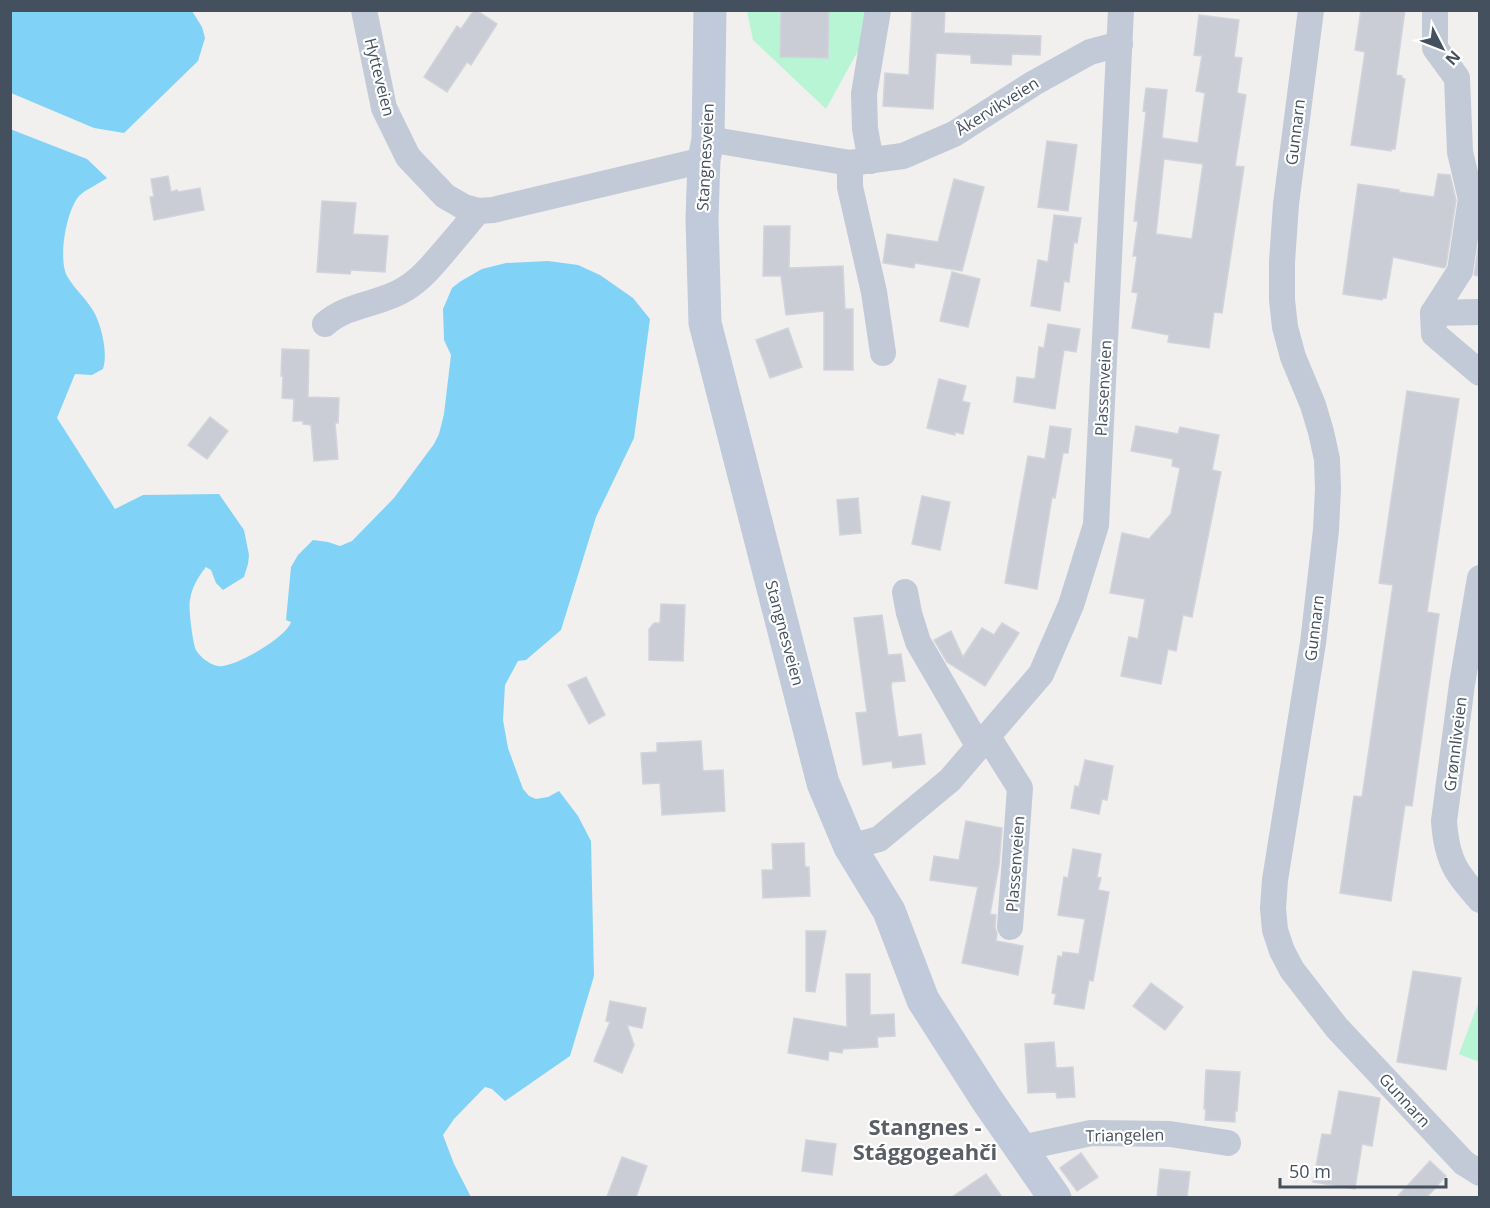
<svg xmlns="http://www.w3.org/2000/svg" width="1490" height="1208" viewBox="0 0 1490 1208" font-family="'Open Sans',sans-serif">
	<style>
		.green { fill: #b8f5d5 }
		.water { fill: #80d3f7 }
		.building { fill: #cbcdd6; stroke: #d2d4dc; stroke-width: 1.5; fill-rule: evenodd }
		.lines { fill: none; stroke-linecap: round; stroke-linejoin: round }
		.minor { stroke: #c1cad6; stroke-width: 26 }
		.secondary { stroke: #c0cada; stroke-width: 33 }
		.labels { text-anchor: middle; stroke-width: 4.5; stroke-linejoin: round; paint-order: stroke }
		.street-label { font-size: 16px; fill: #45505f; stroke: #fff }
		.district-label { font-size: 22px; font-weight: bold; fill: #5b5f65; stroke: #fff }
	</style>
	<rect width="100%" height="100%" fill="#f2efef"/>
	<g class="green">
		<path d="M747,11H880L826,109L753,40Z"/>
		<path d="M1479,1001V1062L1459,1054Z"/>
	</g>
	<g class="water">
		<path d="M10,11H192L202,27L205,38L198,61L124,133L94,128L11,93Z"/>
		<path d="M10,129L87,159L107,178C100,183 85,190 79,196C66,211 58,259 67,276C75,290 88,300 95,314C102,328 108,354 103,369L92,375L75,374L57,418L115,509L143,495L219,494L244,530L249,555L248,564L244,577L223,590L216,583L211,570L206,567C198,577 192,587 190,600C188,606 193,645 196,650C200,657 210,665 218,666C233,669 287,637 291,622L286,620L291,567L298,555L313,540L328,542L340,546L352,541L394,498L434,444L439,434L444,414L451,355L444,340L443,309L452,288L461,281L482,269L506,263L548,261L578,265L600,275L633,298L650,319L634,438L596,517L561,630L526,660L518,661L505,685L503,720L508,748L523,789L529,796L536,799L548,797L559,791L578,816L591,841L594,976L570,1056L505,1101L492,1089L485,1087L454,1119L443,1135L454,1164L471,1197H11Z"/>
	</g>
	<g class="building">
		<path d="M474,10H476L497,24L471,65L467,62L447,92L424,77L457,26L461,29Z"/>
		<path d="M781,10H829L828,58L780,57Z"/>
		<path d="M912,10H945L944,33L1041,36L1040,55L1012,54L1011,65L971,63V55L936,53L933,109L883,106L885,73L909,75Z"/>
		<path d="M1361,10H1405L1396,75L1402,76V78L1405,79L1395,149H1391V151L1351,145L1365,52L1355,50Z"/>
		<path d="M1199,15L1239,20L1234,57L1242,58L1237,93L1246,95L1235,166L1244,167L1222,313L1214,312L1209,348L1168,342L1169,335L1132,328L1138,293L1132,292L1137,256H1133L1138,221H1134L1146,112L1143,111L1146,88L1167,90L1162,138L1198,143L1205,93L1196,91L1202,56L1194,55ZM1164,159L1203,164L1192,239L1156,234Z"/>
		<path d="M1047,141L1077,145L1068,211L1038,207Z"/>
		<path d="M1438,174L1450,175L1456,200L1446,266L1444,268L1393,257L1386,298H1383L1382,300L1343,294L1358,184L1399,190V192L1434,197Z"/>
		<path d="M168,176L171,192L177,190L178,192L200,188L204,210L154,220L150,197H154L151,179Z"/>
		<path d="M954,179L984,187L962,271L915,263L914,268L883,263L887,234L938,242Z"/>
		<path d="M322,201L356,203L353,234L388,236L385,272L351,270L350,274L317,272Z"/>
		<path d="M1054,215L1081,218L1077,243L1074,242L1069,282L1064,281L1060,311L1031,306L1038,260L1048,262Z"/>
		<path d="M764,226H790L789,268L843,266L845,309H853V370H824V311L786,315L781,276H763Z"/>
		<path d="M1479,243V276L1474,275Z"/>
		<path d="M952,272L980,279L968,327L940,321Z"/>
		<path d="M1048,324L1080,329L1076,352L1064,350L1055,409L1014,402L1017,377L1035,379L1039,347L1044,348Z"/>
		<path d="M788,328L802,367L770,378L756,340Z"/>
		<path d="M282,349L309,350L308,397L339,398L338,423H335L338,459L314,461L311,425L303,424V421H293L294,399L282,398L283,376H281Z"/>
		<path d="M939,379L966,386L962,401L970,403L963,434L955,432V435L927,428Z"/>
		<path d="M1407,391L1459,399L1427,612L1439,614L1412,806L1405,805L1391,901L1340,893L1354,796L1362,797L1393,585L1379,583Z"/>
		<path d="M210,417L228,431L207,459L188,445Z"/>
		<path d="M1050,426L1071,429L1068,453H1063L1055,498L1052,497L1037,589L1005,583L1028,456L1045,459Z"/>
		<path d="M1136,426L1178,434L1180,427L1219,435L1212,470L1221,472L1192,617L1183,615L1176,651L1168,649L1161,684L1121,676L1129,637L1138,639L1145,599L1110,593L1122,533L1149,539L1171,514L1180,468L1172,466L1173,459L1131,451Z"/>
		<path d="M922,496L950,502L940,550L912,544Z"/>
		<path d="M858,498L861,533L840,535L837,500Z"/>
		<path d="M661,604L685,605L683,661L649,660V629L654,623H660Z"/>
		<path d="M882,615L888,655L901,654L905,681L892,682L891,686L898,737L921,734L925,764L893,768L892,761L863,765L856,713L867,712L854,618Z"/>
		<path d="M1002,623L1019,633L985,686L947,662L934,640L951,631L963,657L982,628L994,635Z"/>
		<path d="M586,677L605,715L589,724L568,685Z"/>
		<path d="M701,741L703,771L723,770L725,811L662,815L660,783L643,784L641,753L657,752V743Z"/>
		<path d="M1085,760L1113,766L1107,800L1102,799L1099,814L1071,808L1075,786L1079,787Z"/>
		<path d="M966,821L1002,828L999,865L990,914L996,915L995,927L997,934L996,941L1023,946L1018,975L962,963L978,887L930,880L934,856L959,860Z"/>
		<path d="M804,843L805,867H809L810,896L763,898L762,870H773L772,844Z"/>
		<path d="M1073,849L1101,854L1097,877L1101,878L1098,890L1109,892L1093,981L1089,980L1084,1009L1054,1004L1056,994L1052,993L1058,956L1062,957L1063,952L1079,954L1085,919L1058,915L1064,877L1068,878Z"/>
		<path d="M806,931H826L815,992L806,991Z"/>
		<path d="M1413,971L1461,978L1446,1070L1397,1062Z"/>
		<path d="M846,974H870V1015L894,1014L895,1036L877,1037L878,1047L843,1049L842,1053L829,1051L828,1060L788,1053L794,1018L847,1027Z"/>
		<path d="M1151,983L1183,1007L1165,1030L1133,1006Z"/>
		<path d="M610,1001L646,1008L642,1028L627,1025L634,1045L622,1073L594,1061L610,1022L606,1021Z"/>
		<path d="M1054,1042L1056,1068L1073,1067L1075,1097L1057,1098L1056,1092L1028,1093L1025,1044Z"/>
		<path d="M1206,1070L1240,1072L1237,1111H1235V1122L1205,1120L1206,1109H1204Z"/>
		<path d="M1339,1091L1380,1098L1372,1146L1362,1144L1355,1189L1313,1182L1322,1134L1331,1135Z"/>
		<path d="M806,1140L836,1144L832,1175L802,1171Z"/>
		<path d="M1081,1153L1098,1177L1077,1191L1060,1168Z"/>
		<path d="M622,1157L647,1166L636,1197H607Z"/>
		<path d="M1430,1161L1446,1176L1427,1197H1397Z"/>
		<path d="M1160,1169L1190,1172L1187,1197H1157Z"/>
		<path d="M986,1174L1002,1197H952Z"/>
	</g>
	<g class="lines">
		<g class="minor">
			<path d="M364,10L384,108L408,157L445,196L464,207L478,211L493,210L704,160"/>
			<path d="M1311,10L1286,204L1282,262V300L1285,327L1293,357L1313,405L1321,432L1327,459L1328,489L1326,530L1313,643L1275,880L1273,908L1275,930L1282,951L1292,970L1337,1028L1464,1163L1480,1173"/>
			<path d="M708,139L850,163L903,156L954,134L1034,83L1090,52L1120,44"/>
			<path d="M871,161L865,129L864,94L878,10"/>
			<path d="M850,163V187L874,292L883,353"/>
			<path d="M1480,312L1433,313L1434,334L1480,373"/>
			<path d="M1433,313L1460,271L1471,199L1460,152L1457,78L1435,48V10"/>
			<path d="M325,324C349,303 380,305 405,289C420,280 431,267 442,254C454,240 466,226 478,211"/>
			<path d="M1480,578L1462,684L1444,821C1445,836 1448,855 1456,869C1462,880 1472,890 1480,900"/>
			<path d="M905,592L909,613L918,642L979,747"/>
			<path d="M988,737L1020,788L1010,927"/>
			<path d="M850,847L879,839L950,780L1041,674L1071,605L1096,525L1121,10"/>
			<path d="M1021,1148L1091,1133L1170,1134L1228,1143"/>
		</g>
		<path class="secondary" d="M710,10L708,139L704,160L702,219L705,323L823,783L850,847L889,911L923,1000L987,1100L1055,1198"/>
	</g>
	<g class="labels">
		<g class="street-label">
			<text transform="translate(380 77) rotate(76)" y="6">Hytteveien</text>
			<text transform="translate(997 106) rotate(-32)" y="6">Åkervikveien</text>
			<text transform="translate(1295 132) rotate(-83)" y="6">Gunnarn</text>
			<text transform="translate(705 157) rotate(-87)" y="6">Stangnesveien</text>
			<text transform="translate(1103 388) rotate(-87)" y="6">Plassenveien</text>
			<text transform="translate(1314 628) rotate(-83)" y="6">Gunnarn</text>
			<text transform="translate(785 633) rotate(75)" y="6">Stangnesveien</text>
			<text transform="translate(1455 744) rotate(-83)" y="6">Grønnliveien</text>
			<text transform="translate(1015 864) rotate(-86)" y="6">Plassenveien</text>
			<text transform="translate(1405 1100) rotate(47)" y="6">Gunnarn</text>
			<text transform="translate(1125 1135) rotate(-1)" y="6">Triangelen</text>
		</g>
		<g class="district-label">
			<text x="925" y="1135">Stangnes -<tspan x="925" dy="25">Stággogeahči</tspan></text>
		</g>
	</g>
	<rect width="1490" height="1208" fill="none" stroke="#45505f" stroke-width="24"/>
	<g transform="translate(1442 48) rotate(132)" stroke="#ffffff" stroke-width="4.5" paint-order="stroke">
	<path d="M0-4.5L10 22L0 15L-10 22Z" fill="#45505f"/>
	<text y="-9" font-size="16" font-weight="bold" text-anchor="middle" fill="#45505f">N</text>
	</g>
	<path d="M1280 1178v9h166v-9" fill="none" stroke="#45505f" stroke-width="3"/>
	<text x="1289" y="1178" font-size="18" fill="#45505f" stroke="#ffffff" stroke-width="4.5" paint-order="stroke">50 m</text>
</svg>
